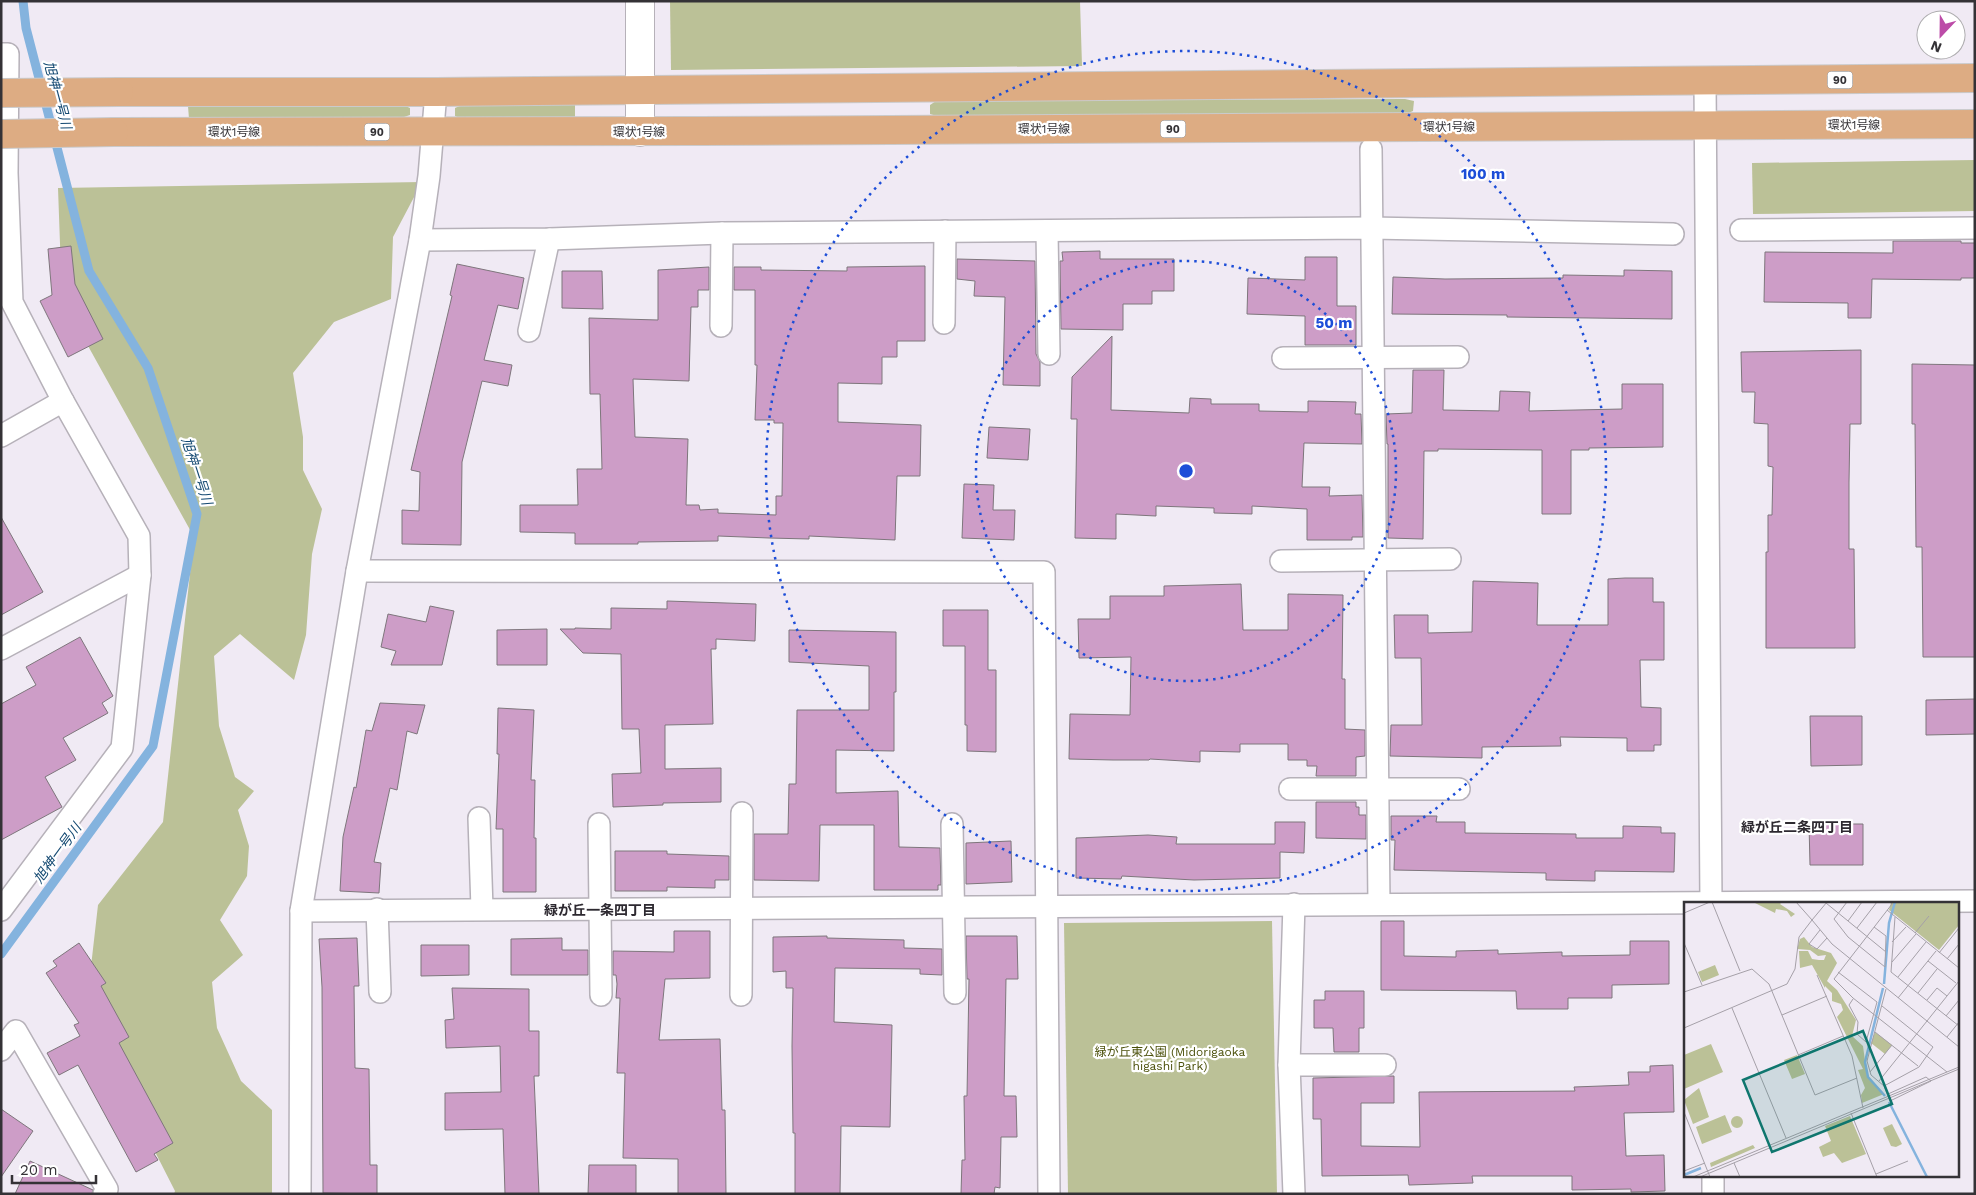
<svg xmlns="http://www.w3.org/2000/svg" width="1976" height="1195" viewBox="0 0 1976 1195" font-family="'Work Sans','Noto Sans JP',sans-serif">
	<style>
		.green { fill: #bbc197 }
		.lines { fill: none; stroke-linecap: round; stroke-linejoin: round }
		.stream { stroke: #84b3de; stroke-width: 9 }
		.building { fill: #cd9dc7; stroke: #7e767c }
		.street-casing { stroke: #b6b1b9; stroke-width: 24 }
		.secondary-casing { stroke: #b6b1b9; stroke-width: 30 }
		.primary-casing { stroke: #cacacb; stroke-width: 30 }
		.street { stroke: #fff; stroke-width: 21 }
		.secondary { stroke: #fff; stroke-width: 28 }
		.primary { stroke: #ddac83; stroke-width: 28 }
		.primary-bridge-casing { stroke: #cacacb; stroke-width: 30; stroke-linecap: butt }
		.primary-bridge { stroke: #ddac83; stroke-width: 28 }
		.ring { fill: none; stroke: #1d4ed8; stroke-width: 2.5; stroke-dasharray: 2.5 5 }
		.labels { text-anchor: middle; stroke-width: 4.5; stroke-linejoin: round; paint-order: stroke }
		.shield { fill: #fff; stroke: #717072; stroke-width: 1 }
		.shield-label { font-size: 11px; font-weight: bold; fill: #343236 }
		.street-label { font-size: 12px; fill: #343236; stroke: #fff }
		.park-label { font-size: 12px; fill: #4b500a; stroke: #fff }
		.water-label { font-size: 14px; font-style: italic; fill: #144972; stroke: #fff }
		.neighbourhood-label { font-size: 14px; font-weight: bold; fill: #2d2930; stroke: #fff }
		.inset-river { fill: none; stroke: #84b3de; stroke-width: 2.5 }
		.inset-road { fill: none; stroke: #a5a0a8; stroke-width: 1 }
		.view { fill: #0f766e; fill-opacity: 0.15; stroke: #0f766e; stroke-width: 2.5 }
		.inset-edge { fill: none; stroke: #343236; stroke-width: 2.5 }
		.centre { fill: #1d4ed8; stroke: #fff; stroke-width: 2.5 }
		.ring-label { font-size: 15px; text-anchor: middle; font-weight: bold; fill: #1d4ed8; stroke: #fff; stroke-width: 4.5; stroke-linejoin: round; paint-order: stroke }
	</style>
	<rect width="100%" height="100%" fill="#f0eaf4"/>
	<g class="green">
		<path d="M670,1H1080L1082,66L671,70Z"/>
		<path d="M1405,99L1414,101L1413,111L1406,114L937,116L930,114V105L936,101Z"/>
		<path d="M575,104V118L462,119L455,116V108L462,105Z"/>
		<path d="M403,105L410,108V115L404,117L189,119L188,106Z"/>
		<path d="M1975,160V211L1753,214L1752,163Z"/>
		<path d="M422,182L393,237L391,299L334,322L293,373L303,437V470L322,509L312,554L306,635L294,680L240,634L214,656L219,726L235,777L254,791L238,810L249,846L247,876L220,920L243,955L212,982L217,1028L241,1081L272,1110V1194H174L175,1191L95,1034L89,984L98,905L163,822L194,537L62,299L58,188Z"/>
		<path d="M1272,921L1277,1194H1068L1064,923Z"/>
	</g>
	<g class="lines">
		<path class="stream" d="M1,954L153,746L197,514L148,368L89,271L26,28L23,1"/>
	</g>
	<g class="building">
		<path d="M1893,241H1961V243H1975V278H1961V280L1872,279L1871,318H1848V303L1764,302L1765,252L1893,253Z"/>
		<path d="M71,246L75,284L103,339L68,357L40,301L52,295L48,249Z"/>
		<path d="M1100,251V259H1174V291H1152V304H1123V330L1061,329L1060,261H1063L1062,252Z"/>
		<path d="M1305,257H1337V306H1356V345H1305V316L1247,314L1248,278L1305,280Z"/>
		<path d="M957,259L1035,261L1036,354L1040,362V386L1003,385L1005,297L974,296L975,281L957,279Z"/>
		<path d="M457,264L524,278L518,309L498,305L484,360L512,365L508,386L482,381L462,462L461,545L402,544V510L419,511L420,472L411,470L452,296L450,295Z"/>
		<path d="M925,266V341H897V357H882V384L838,383V422L921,425L920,476H897L895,540L809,536V539L769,538L718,536V541L638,542V544H575V533L520,532V505H578L577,469H602L600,394H590L589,318L658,320V270L709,267V290H698V307H691L689,381L633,379L635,437L688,439L686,505H699L700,510L718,509V513L776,515V496H782L783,423H774V420H755L757,365H755V290H734V267H761V270L847,271V267Z"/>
		<path d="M1624,270L1672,271V319L1507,317V315L1392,314L1393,277L1445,279L1563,278V275L1624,276Z"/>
		<path d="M562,271H602L603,309L562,308Z"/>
		<path d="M1112,336L1111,410L1189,413L1190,398L1211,399V404H1259V411L1308,412V401L1356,402L1355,414H1361L1362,444L1304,443L1302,487H1330L1329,496L1362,495L1363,537H1352V540H1307V509L1252,506V514L1214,513V508L1156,506V516L1116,514V539L1075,538L1077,419H1071L1072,377Z"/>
		<path d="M1861,350V424H1850L1849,482V549H1854L1855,648H1766V552H1768V515H1772L1773,467L1768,466V424L1754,423L1755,392H1742L1741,352Z"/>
		<path d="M1912,364L1975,365V657H1923L1922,547H1916L1915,424H1912Z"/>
		<path d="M1413,370H1444L1443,410L1499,411L1500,391L1530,392L1529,411L1622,409V384H1663V447L1589,448V450H1571V514H1542V450L1438,449V451H1424L1423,539L1388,538V444H1387L1386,414L1412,413Z"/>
		<path d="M989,427L1030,429L1028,460L987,458Z"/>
		<path d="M964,484L994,485L993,510H1015L1014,540L962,538Z"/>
		<path d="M1,517L43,592L1,615Z"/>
		<path d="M1625,578H1653V602H1664V660H1640L1641,707L1661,708V745H1654V751H1627V738L1560,737L1561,746L1482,747V758L1390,756L1391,725H1422L1421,658H1395L1394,615H1428V633L1472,632L1473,581L1538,583L1537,625H1608V579Z"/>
		<path d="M1241,584L1243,630H1288V594L1343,595L1342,679H1345V729L1365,730V756L1356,757V776H1316L1317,766H1307V760H1288V744H1240V752L1200,751V762L1150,759L1149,760H1113L1069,759L1070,714L1130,715L1131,657L1079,658L1078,619H1110V596H1164V586Z"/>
		<path d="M667,601L756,604L755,641L716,639V649H711L713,724L665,725V769L721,768V802L663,803V805L613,807L612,774L641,773L639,729H622L621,654L583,653L560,629H575V628L611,629V608L667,609Z"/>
		<path d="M430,606L454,611L442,665H391L396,651L381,647L388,614L426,622Z"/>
		<path d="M943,610H988V670H996V752L967,751V725H965V646H943Z"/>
		<path d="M547,629V665H497V630Z"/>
		<path d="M789,630L896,632V692H894V751L836,750V793L898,791L899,847L940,848L941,885H938V890H874V825H820L819,881L754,880V834H788L789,784H796L797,710H869V666L789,662Z"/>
		<path d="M80,637L113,696L102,703L108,713L63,738L76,760L45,777L62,807L1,840V704L36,685L26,667Z"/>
		<path d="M1975,699V734L1926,735V700Z"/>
		<path d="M380,703L425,705L417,734L407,731L397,790L390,788L374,862L381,863L379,893L340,891L343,837L354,787L356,788L366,730L372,731Z"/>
		<path d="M498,708L534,710L531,780H535L534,838H536V892H503V829H496L499,754H497Z"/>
		<path d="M1810,716H1862V765L1811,766Z"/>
		<path d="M1316,802H1356V807H1359V815H1366V839L1316,838Z"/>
		<path d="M1391,816H1437L1436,822H1465V833L1576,834V838H1623V826L1661,827V833H1675L1674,872L1595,871V881L1546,880V873L1394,870L1395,840H1391Z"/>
		<path d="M1275,822H1305L1304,853L1280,852V878L1194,880L1122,876L1121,879L1076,878V838L1148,835L1177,837L1176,844H1275Z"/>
		<path d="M1809,824H1863V865H1810Z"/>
		<path d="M1011,841L1012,882L966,884V843Z"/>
		<path d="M615,851H667V854L729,856V880H715V888L667,887V891H615Z"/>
		<path d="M1381,921H1404V956L1456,957V951L1498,950V954L1562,952V956L1630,955V941H1669V984L1612,985V998H1568V1009H1517L1516,991L1381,990Z"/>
		<path d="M674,931H710V978L665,979L659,1040L720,1039L722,1110H725L726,1194H678V1159L623,1158L625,1073H617L620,998H616L617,984L616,975H613V951L674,952Z"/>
		<path d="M827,936V938L904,940V948L942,949V975L920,974V969L835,968L834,1022L892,1025L890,1127L841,1126L840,1194H795V1133H793L792,1046L793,988H786V971L773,972V937Z"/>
		<path d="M966,936H1017L1018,979H1006L1004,1096H1016L1017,1137H1001L1000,1188L995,1187L994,1194H961L962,1160H965L964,1096H967L969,979H967Z"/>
		<path d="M357,938L359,986H354L355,1068L369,1069L370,1165H377V1194L323,1193L322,987L319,939Z"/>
		<path d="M562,938V950H588V975H511V939Z"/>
		<path d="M79,943L106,983L101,986L129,1037L119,1043L173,1143L154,1154L158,1160L136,1172L78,1065L59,1075L47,1053L80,1036L74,1025L79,1023L46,973L57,966L53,961Z"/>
		<path d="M421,945H469V975L421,976Z"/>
		<path d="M452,988L529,989V1031H539V1076H534L539,1194H505L503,1129L445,1130V1093L501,1092L500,1046L446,1048L445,1020L454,1019Z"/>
		<path d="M1325,991H1364V1028H1359V1052H1334L1333,1028H1314V1000H1325Z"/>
		<path d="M1673,1065L1674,1112L1624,1113L1626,1156L1664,1155L1665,1191L1631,1192V1189L1572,1190V1176H1472L1473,1183L1409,1185L1408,1175L1322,1176L1321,1119H1313V1078L1394,1076V1103H1361V1146L1420,1147L1419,1092L1575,1091L1574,1087L1629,1085L1628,1072H1650V1066Z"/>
		<path d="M1,1109L33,1131L1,1177Z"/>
		<path d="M30,1161L93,1190L92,1194H15Z"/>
		<path d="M589,1165H636V1194H588Z"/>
	</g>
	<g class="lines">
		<defs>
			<g id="street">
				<path d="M1,54H8L7,173L12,302L63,401L139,536L140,575L122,748L1,910"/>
				<path d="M1705,81L1711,904"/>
				<path d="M1371,149L1379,904"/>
				<path d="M1741,230L1975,228"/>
				<path d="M1047,232L1049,354"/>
				<path d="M420,240L549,239L722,233L1371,228L1673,234"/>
				<path d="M944,323L945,231"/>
				<path d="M721,326L722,233"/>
				<path d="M529,331L549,239"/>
				<path d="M1283,358L1458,357"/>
				<path d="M1,436L63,401"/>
				<path d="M1281,561L1450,559"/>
				<path d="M357,571L1044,572L1049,1194"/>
				<path d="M1,649L140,575"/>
				<path d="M1290,789H1459"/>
				<path d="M479,818L482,909"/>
				<path d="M599,824L601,995"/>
				<path d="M952,824L955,993"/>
				<path d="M377,909L380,992"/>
				<path d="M301,911L1975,901"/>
				<path d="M741,995L742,813"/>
				<path d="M1,1050L16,1031L107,1189L104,1194"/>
				<path d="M1289,1065H1385"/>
				<path d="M1713,1176V1194"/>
				<path d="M300,1194L301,911L357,571L420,240L429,176L436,92"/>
				<path d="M1294,1194L1289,1065L1294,904"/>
			</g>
			<path id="secondary" d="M640,1V132"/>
			<g id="primary">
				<path d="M119,92H436L1975,78"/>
				<path d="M114,132L700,131L1975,124"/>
			</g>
		</defs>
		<use href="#street" class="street-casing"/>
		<use href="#secondary" class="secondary-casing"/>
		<use href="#primary" class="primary-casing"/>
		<use href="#street" class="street"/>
		<use href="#secondary" class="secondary"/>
		<use href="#primary" class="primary"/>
		<defs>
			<g id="primary-bridge">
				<path d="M1,93L119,92"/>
				<path d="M1,134L114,132"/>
			</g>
		</defs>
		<use href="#primary-bridge" class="primary-bridge-casing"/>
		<use href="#primary-bridge" class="primary-bridge"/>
	</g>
	<g class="ring">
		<circle cx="1186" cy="471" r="210"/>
		<circle cx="1186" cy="471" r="420"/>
	</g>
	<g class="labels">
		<g class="shield">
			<rect x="1827.5" y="71.5" width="25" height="17" rx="4"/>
			<rect x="1160.5" y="120.5" width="25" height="17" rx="4"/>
			<rect x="364.5" y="123.5" width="25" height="17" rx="4"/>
		</g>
		<g class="shield-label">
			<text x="1840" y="84">90</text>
			<text x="1173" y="133">90</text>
			<text x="377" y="136">90</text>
		</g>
		<g class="street-label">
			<text x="1854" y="129">環状1号線</text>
			<text x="1449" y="131">環状1号線</text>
			<text x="1044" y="133">環状1号線</text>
			<text x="234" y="136">環状1号線</text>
			<text x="639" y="136">環状1号線</text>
		</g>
		<g class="park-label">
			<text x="1170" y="1056">緑が丘東公園 (Midorigaoka<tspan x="1170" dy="14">higashi Park)</tspan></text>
		</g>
		<g class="water-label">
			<text transform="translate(58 95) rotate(75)" y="5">旭神一号川</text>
			<text transform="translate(197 471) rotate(72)" y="5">旭神一号川</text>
			<text transform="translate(57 853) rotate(-54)" y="5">旭神一号川</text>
		</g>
		<g class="neighbourhood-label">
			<text x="1797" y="832">緑が丘二条四丁目</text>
			<text x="600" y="915">緑が丘一条四丁目</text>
		</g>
	</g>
	<g transform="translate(1684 902)">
		<rect width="275" height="275" fill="#f0eaf4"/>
		<path d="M69,0H98L96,2L111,12L107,15L103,9L92,7L91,11ZM207,0H275V23L255,48L205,8ZM120,35L128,45L147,51L153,61L143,79L153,88L172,118L168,134L179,144L183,174L200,192L178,201L177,193L181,186L174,168L179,167L153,115L159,108L157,102L148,99V91L141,84V86L128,63L116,66L115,49H124L128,57L135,58H140L142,53L134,54L126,48L113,47L116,37ZM31,63L35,73L18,80L14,70ZM191,130L208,143L201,152L187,141ZM27,142L39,170L0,187V153ZM113,153L121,172L108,177L100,158ZM15,186L25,215L9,222L0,198ZM41,213L48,230L18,242L12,225ZM47 220a6 6 0 1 1 12 0a6 6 0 1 1-12 0ZM166,214L182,252L158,261L150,251L139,255L135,245L147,239L141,224ZM208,222L218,242L212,245L207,244L199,226ZM69,243L71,246L27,265L26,261Z" fill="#bbc197"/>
		<path class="inset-river" d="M200,82L205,21L211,0M199,86L181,160L184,175L201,194M205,200L243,275M0,273L17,266"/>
		<path class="inset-road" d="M28,0L56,69M143,0L128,18L148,42L275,145M163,0L150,17L164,35L201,65L202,34L190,25M206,0L208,2L150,77L169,96L263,170M142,1L202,50M203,8L275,66M0,11L26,0M211,15L207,70L275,124M164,19L178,0M173,26L193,0M136,28L125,42L133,47L143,36M231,31L245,14M208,40L222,25M0,41L18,83M255,51L275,26M263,57L275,42M244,59L272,81M208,60L232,32M154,70L193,100L182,140L173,132L174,120L165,103L169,97M133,73L168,154L179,206M214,75L242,40M202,87L183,159L187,173L200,184L206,199L247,179L242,175L204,192M0,90L68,67L85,82L131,193L173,176M234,91L253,67M214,96L252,49M243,98L253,86L263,94M198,104L249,145L235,165L200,184M48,106L102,236M98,113L143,94M262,114L275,98M0,126L103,82L111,67L115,35L128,18L112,0M191,130L234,164M263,135L275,120M114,153L159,134M186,170L208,143M195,179L275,79M0,210L26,275M167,211L193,275M50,261L56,275M0,269L21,261M192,272L224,259M9,275L275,165M16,275L275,167"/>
		<path class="view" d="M179,129L208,202L88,250L59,178Z"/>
		<rect width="275" height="275" class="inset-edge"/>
	</g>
	<circle cx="1186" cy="471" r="8" class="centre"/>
	<g class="ring-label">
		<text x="1483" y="179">100 m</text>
		<text x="1334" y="328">50 m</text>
	</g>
	<rect width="1976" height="1195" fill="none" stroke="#343236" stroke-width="5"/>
	<g transform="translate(1941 35) rotate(202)"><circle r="24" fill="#ffffff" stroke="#aeadaf"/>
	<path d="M0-4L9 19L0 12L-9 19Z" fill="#bc4ca8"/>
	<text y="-8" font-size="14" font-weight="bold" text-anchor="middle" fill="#343236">N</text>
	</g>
	<path d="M12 1175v8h84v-8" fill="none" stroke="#343236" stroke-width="2.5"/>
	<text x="20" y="1175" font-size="15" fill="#343236" stroke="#ffffff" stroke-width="4" paint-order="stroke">20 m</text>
</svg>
